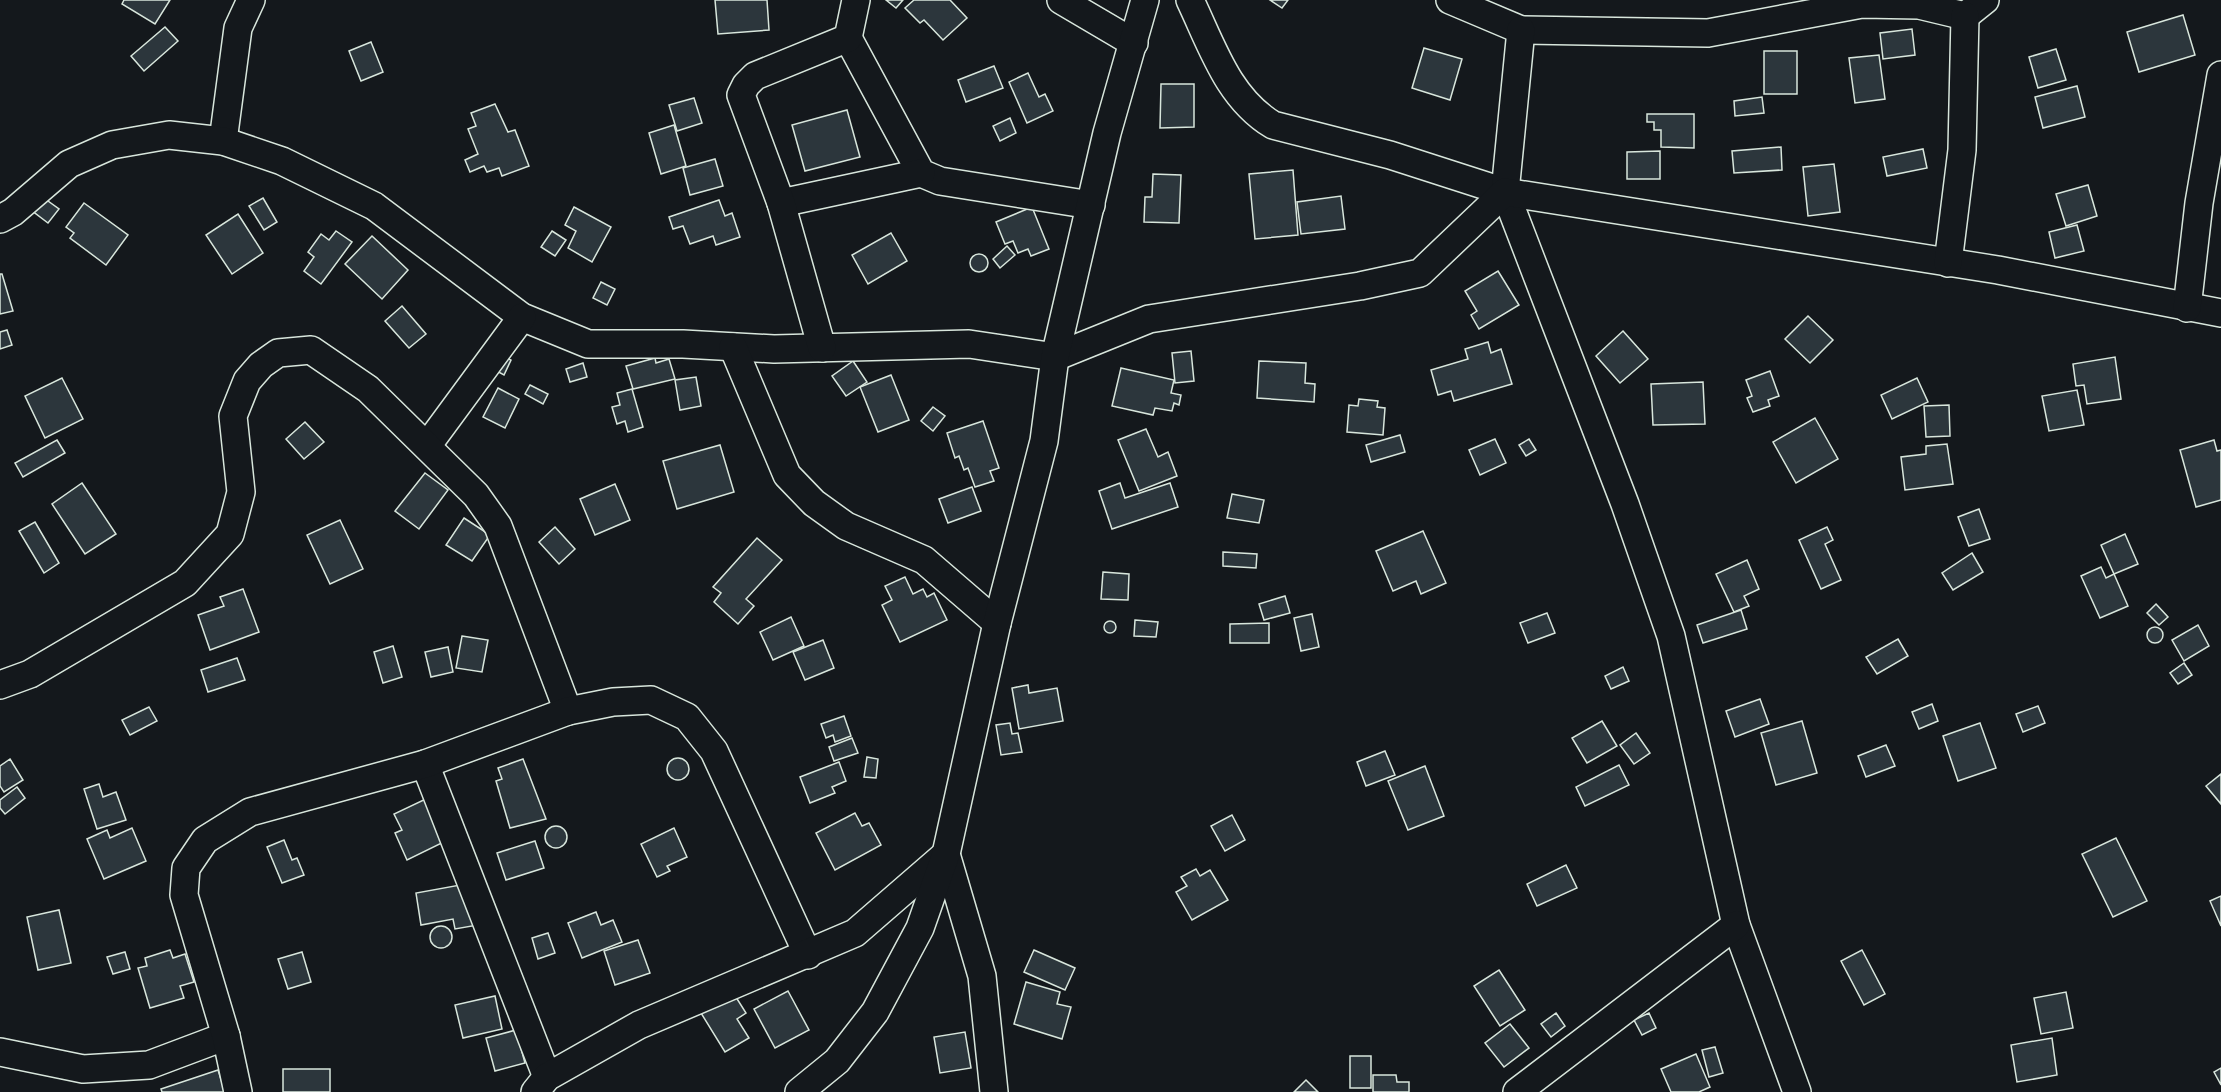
<svg xmlns="http://www.w3.org/2000/svg" width="2221" height="1092" viewBox="0 0 2221 1092" font-family="Roboto,sans-serif">
	<style>
		.building { fill: #2c363c; stroke: #d8e6dc; stroke-width: 1.5 }
		.lines { fill: none; stroke-linecap: round; stroke-linejoin: round }
		.minor-casing { stroke: #d8e6dc; stroke-width: 30 }
		.minor { stroke: #14181c; stroke-width: 27 }
	</style>
	<rect width="100%" height="100%" fill="#14181c"/>
	<g class="building">
		<path d="M124,0H170L155,24L122,4Z"/>
		<path d="M715,0H767L769,30L718,34Z"/>
		<path d="M886,0H903L896,8Z"/>
		<path d="M914,0H950L967,18L943,40L924,20L920,23L905,8Z"/>
		<path d="M1270,0H1288L1282,8Z"/>
		<path d="M2183,15L2195,55L2139,72L2127,32Z"/>
		<path d="M165,27L178,41L144,71L131,56Z"/>
		<path d="M1912,29L1915,55L1883,59L1880,33Z"/>
		<path d="M371,42L383,72L361,81L349,51Z"/>
		<path d="M1424,48L1462,59L1450,100L1412,88Z"/>
		<path d="M2056,49L2066,80L2038,88L2029,57Z"/>
		<rect x="1764" y="51" width="33" height="43"/>
		<path d="M1879,55L1885,99L1855,103L1849,58Z"/>
		<path d="M994,66L1003,88L966,102L958,80Z"/>
		<path d="M1028,73L1039,97L1045,94L1053,111L1027,123L1009,82Z"/>
		<path d="M1161,84H1194V127L1160,128Z"/>
		<path d="M2077,86L2085,117L2043,128L2035,97Z"/>
		<path d="M1762,97L1764,113L1735,116L1734,101Z"/>
		<path d="M694,98L702,123L677,131L669,105Z"/>
		<path d="M495,104L508,132L515,130L529,166L502,176L499,168L487,172L484,166L470,172L465,160L478,154L468,129L476,126L471,113Z"/>
		<path d="M847,110L860,157L805,171L792,125Z"/>
		<path d="M1647,114H1694V148L1661,147V130H1654V122H1647Z"/>
		<path d="M1010,118L1016,133L1000,141L993,126Z"/>
		<path d="M674,125L686,166L661,174L649,133Z"/>
		<path d="M1781,147L1782,170L1734,173L1732,151Z"/>
		<path d="M1923,149L1927,168L1887,176L1883,157Z"/>
		<path d="M1660,151V179H1627V152Z"/>
		<path d="M715,159L723,186L690,195L683,168Z"/>
		<path d="M1834,164L1840,212L1808,216L1803,167Z"/>
		<path d="M1293,170L1298,235L1255,239L1249,174Z"/>
		<path d="M1153,174L1181,175L1179,223L1144,222L1145,197H1152Z"/>
		<path d="M2088,185L2097,216L2066,226L2056,194Z"/>
		<path d="M41,196L59,209L48,223L31,210Z"/>
		<path d="M1341,196L1345,229L1301,234L1297,202Z"/>
		<path d="M263,198L277,222L264,230L249,206Z"/>
		<path d="M719,200L725,216L732,213L740,237L716,245L713,236L690,244L683,226L673,229L669,217Z"/>
		<path d="M84,203L128,235L106,265L70,238L74,233L66,227Z"/>
		<path d="M574,207L611,227L592,262L568,248L576,231L565,225Z"/>
		<path d="M1032,207L1049,249L1031,256L1028,249L1018,253L1013,241L1005,244L996,222Z"/>
		<path d="M238,214L263,253L232,274L206,235Z"/>
		<path d="M2077,225L2084,251L2055,258L2049,232Z"/>
		<path d="M336,231L352,242L321,284L304,271L314,257L308,252L321,234L329,240Z"/>
		<path d="M552,231L566,240L555,256L541,247Z"/>
		<path d="M891,233L907,261L868,284L852,255Z"/>
		<path d="M372,236L408,270L382,299L345,264Z"/>
		<path d="M1007,246L1015,255L1000,268L993,259Z"/>
		<circle cx="979" cy="263" r="9"/>
		<path d="M1498,271L1519,305L1479,329L1471,315L1477,311L1465,291Z"/>
		<path d="M0,274H2L13,311L0,314Z"/>
		<path d="M601,282L615,289L607,305L593,298Z"/>
		<path d="M402,306L426,334L409,348L385,321Z"/>
		<path d="M1808,316L1833,340L1810,363L1785,339Z"/>
		<path d="M7,330L12,345L0,349V332Z"/>
		<path d="M1623,331L1648,359L1620,383L1596,356Z"/>
		<path d="M1488,342L1491,353L1501,349L1512,384L1454,401L1451,391L1438,395L1431,370L1468,359L1465,349Z"/>
		<path d="M1191,351L1194,381L1175,383L1172,353Z"/>
		<path d="M498,354L511,360L504,375L491,368Z"/>
		<path d="M2115,357L2121,399L2087,404L2084,385L2076,386L2073,364Z"/>
		<path d="M655,358L656,363L669,359L675,379L633,389L626,366Z"/>
		<path d="M853,361L867,382L846,396L832,376Z"/>
		<path d="M1259,361L1306,363L1305,383L1315,384L1314,402L1257,398Z"/>
		<path d="M583,363L587,377L570,382L566,369Z"/>
		<path d="M1121,368L1174,380L1171,393L1181,395L1179,405L1174,403L1172,411L1155,408L1153,415L1112,406Z"/>
		<path d="M1770,371L1779,396L1768,400L1770,406L1753,412L1747,398L1752,396L1746,380Z"/>
		<path d="M891,375L909,420L878,432L860,387Z"/>
		<path d="M696,377L701,406L680,410L675,380Z"/>
		<path d="M62,378L83,419L45,438L25,396Z"/>
		<path d="M1917,378L1928,402L1892,419L1881,395Z"/>
		<path d="M1703,382L1705,424L1653,425L1651,384Z"/>
		<path d="M530,385L548,394L543,404L525,394Z"/>
		<path d="M498,388L519,399L505,428L483,417Z"/>
		<path d="M632,389L643,427L628,432L625,421L617,424L612,407L620,405L617,393Z"/>
		<path d="M2077,390L2084,425L2049,431L2042,396Z"/>
		<path d="M1359,399L1378,401L1377,407L1385,408L1383,435L1347,432L1349,405L1358,406Z"/>
		<path d="M1949,405L1950,436L1926,437L1924,406Z"/>
		<path d="M933,407L945,416L933,431L921,421Z"/>
		<path d="M1815,418L1838,459L1796,483L1773,442Z"/>
		<path d="M983,421L999,468L990,471L994,481L975,487L968,468L964,470L959,456L955,458L947,433Z"/>
		<path d="M305,422L324,442L304,459L286,439Z"/>
		<path d="M1146,429L1158,457L1168,452L1177,476L1139,491L1118,440Z"/>
		<path d="M1400,435L1405,452L1371,462L1366,445Z"/>
		<path d="M1495,439L1506,463L1480,475L1469,450Z"/>
		<path d="M1529,439L1536,450L1526,456L1519,445Z"/>
		<path d="M57,440L65,453L23,477L15,463Z"/>
		<path d="M2214,440L2217,451L2221,450V500L2196,507L2180,450Z"/>
		<path d="M1947,444L1953,484L1905,490L1901,457L1926,454V446Z"/>
		<path d="M720,445L734,492L677,509L663,461Z"/>
		<path d="M425,473L448,490L419,529L395,511Z"/>
		<path d="M82,483L116,534L85,554L52,504Z"/>
		<path d="M1120,483L1125,498L1170,483L1178,507L1112,529L1099,491Z"/>
		<path d="M615,484L630,520L595,535L580,499Z"/>
		<path d="M972,487L981,511L948,523L939,499Z"/>
		<path d="M1232,494L1264,500L1259,523L1227,518Z"/>
		<path d="M1979,509L1990,539L1969,546L1958,517Z"/>
		<path d="M464,518L490,535L472,561L446,545Z"/>
		<path d="M340,520L363,569L330,584L307,535Z"/>
		<path d="M35,522L59,563L44,573L19,531Z"/>
		<path d="M555,527L575,549L559,564L539,542Z"/>
		<path d="M1827,527L1833,540L1825,544L1841,580L1821,589L1799,540Z"/>
		<path d="M1423,531L1446,583L1421,594L1416,581L1393,591L1376,551Z"/>
		<path d="M2125,534L2138,564L2114,574L2101,545Z"/>
		<path d="M757,538L782,560L746,599L754,606L738,624L714,602L721,593L713,587Z"/>
		<path d="M1223,552L1257,554L1256,568L1223,566Z"/>
		<path d="M1972,553L1983,572L1953,590L1942,573Z"/>
		<path d="M1747,560L1759,589L1744,596L1749,606L1734,612L1716,574Z"/>
		<path d="M2101,567L2106,578L2114,574L2128,606L2100,618L2081,576Z"/>
		<path d="M1103,572L1129,574L1128,600L1101,599Z"/>
		<path d="M905,577L913,594L923,589L927,597L934,593L947,620L900,642L882,605L892,600L885,586Z"/>
		<path d="M243,589L259,632L210,650L198,615L224,606L220,597Z"/>
		<path d="M1285,596L1290,613L1264,620L1259,604Z"/>
		<path d="M2156,604L2168,617L2159,625L2147,613Z"/>
		<path d="M1741,610L1747,629L1703,643L1697,625Z"/>
		<path d="M1547,613L1555,633L1528,643L1520,623Z"/>
		<path d="M1312,614L1319,647L1301,651L1294,618Z"/>
		<path d="M791,617L804,646L773,660L760,632Z"/>
		<path d="M1135,620L1158,622L1156,637L1134,636Z"/>
		<circle cx="1110" cy="627" r="6"/>
		<path d="M1269,623V643H1230V624Z"/>
		<path d="M2198,625L2209,646L2184,661L2172,640Z"/>
		<circle cx="2155" cy="635" r="8"/>
		<path d="M462,636L488,640L482,672L456,668Z"/>
		<path d="M1898,639L1908,656L1877,674L1866,657Z"/>
		<path d="M823,640L834,668L805,680L793,652Z"/>
		<path d="M393,646L402,677L383,683L374,652Z"/>
		<path d="M448,647L453,672L431,677L425,652Z"/>
		<path d="M237,658L245,680L208,692L201,670Z"/>
		<path d="M2184,663L2192,675L2178,684L2170,673Z"/>
		<path d="M1623,667L1629,681L1611,689L1605,676Z"/>
		<path d="M1028,685L1029,693L1057,688L1063,721L1019,729L1012,688Z"/>
		<path d="M1760,699L1769,724L1735,737L1726,711Z"/>
		<path d="M1932,704L1938,721L1919,729L1912,712Z"/>
		<path d="M2038,706L2045,723L2023,732L2016,714Z"/>
		<path d="M149,707L157,721L130,735L122,720Z"/>
		<path d="M844,716L851,736L835,742L833,735L826,738L821,724Z"/>
		<path d="M1602,721L1617,746L1587,763L1572,738Z"/>
		<path d="M1802,721L1817,773L1776,785L1761,733Z"/>
		<path d="M1010,723L1012,734L1018,733L1022,752L1001,755L996,725Z"/>
		<path d="M1980,723L1996,768L1958,781L1943,736Z"/>
		<path d="M1636,733L1650,753L1634,764L1620,745Z"/>
		<path d="M852,738L858,753L834,761L829,747Z"/>
		<path d="M1886,745L1895,766L1866,777L1858,756Z"/>
		<path d="M1385,751L1395,775L1366,786L1357,762Z"/>
		<path d="M867,757L878,759L876,778L864,777Z"/>
		<circle cx="678" cy="769" r="11"/>
		<path d="M10,759L23,780L4,792L0,786V766Z"/>
		<path d="M523,759L546,819L510,828L496,781L502,779L498,768Z"/>
		<path d="M839,762L846,781L832,787L835,793L810,803L800,777Z"/>
		<path d="M1619,765L1629,785L1585,806L1576,787Z"/>
		<path d="M1425,766L1444,816L1408,830L1388,781Z"/>
		<path d="M2221,774V804L2206,786Z"/>
		<path d="M99,784L103,797L116,792L126,820L97,829L84,789Z"/>
		<path d="M17,787L25,798L5,814L0,808V800Z"/>
		<path d="M432,796L452,838L407,860L395,833L402,830L394,814Z"/>
		<path d="M855,813L862,826L869,823L881,845L835,870L816,833Z"/>
		<path d="M1232,815L1245,840L1225,851L1211,826Z"/>
		<circle cx="556" cy="837" r="11"/>
		<path d="M132,828L146,861L104,879L87,839L107,830L110,838Z"/>
		<path d="M674,828L687,857L667,866L670,871L657,877L641,844Z"/>
		<path d="M2116,838L2147,901L2113,917L2082,854Z"/>
		<path d="M284,840L292,860L297,858L304,875L282,883L267,847Z"/>
		<path d="M535,841L544,868L506,880L497,853Z"/>
		<path d="M1566,865L1577,888L1537,906L1527,884Z"/>
		<path d="M1196,869L1200,876L1210,870L1228,900L1192,920L1176,892L1187,886L1181,877Z"/>
		<path d="M471,883L478,925L455,929L453,919L421,925L416,893Z"/>
		<path d="M2221,896V926L2210,901Z"/>
		<path d="M59,910L71,963L38,970L27,917Z"/>
		<path d="M596,912L601,925L613,920L622,942L582,958L568,923Z"/>
		<circle cx="441" cy="937" r="11"/>
		<path d="M548,933L555,953L538,959L532,938Z"/>
		<path d="M638,940L650,973L615,985L604,951Z"/>
		<path d="M170,950L173,958L185,954L194,982L180,986L184,998L150,1008L138,968L147,966L145,958Z"/>
		<path d="M1034,950L1075,968L1065,990L1024,972Z"/>
		<path d="M1862,950L1885,994L1864,1005L1841,961Z"/>
		<path d="M125,952L130,969L113,974L107,957Z"/>
		<path d="M302,952L311,982L288,989L278,959Z"/>
		<path d="M1499,970L1525,1010L1500,1026L1474,986Z"/>
		<path d="M1026,982L1060,992L1057,1004L1071,1007L1062,1039L1014,1024Z"/>
		<path d="M788,991L809,1030L775,1048L754,1009Z"/>
		<path d="M2066,992L2073,1028L2041,1034L2034,998Z"/>
		<path d="M734,994L746,1013L737,1019L749,1038L725,1052L701,1013Z"/>
		<path d="M495,996L502,1029L463,1038L455,1005Z"/>
		<path d="M1556,1013L1565,1026L1551,1037L1541,1024Z"/>
		<path d="M1649,1013L1656,1028L1642,1035L1634,1020Z"/>
		<path d="M1510,1024L1529,1048L1504,1067L1485,1043Z"/>
		<path d="M516,1030L525,1063L495,1071L486,1038Z"/>
		<path d="M965,1032L971,1068L940,1073L934,1037Z"/>
		<path d="M2052,1038L2057,1075L2017,1082L2011,1045Z"/>
		<path d="M1715,1047L1723,1073L1709,1077L1702,1050Z"/>
		<path d="M1696,1054L1710,1087L1699,1092H1671L1661,1069Z"/>
		<rect x="1350" y="1056" width="21" height="32"/>
		<path d="M2221,1068V1085L2214,1072Z"/>
		<rect x="283" y="1069" width="47" height="23"/>
		<path d="M218,1070L225,1092H162L161,1089Z"/>
		<path d="M1373,1075H1396L1397,1082H1409V1092H1373Z"/>
		<path d="M1306,1080L1318,1092H1294Z"/>
	</g>
	<g class="lines">
		<defs>
			<g id="minor">
				<path d="M1061,0L1134,43"/>
				<path d="M1190,0C1212,46 1228,98 1273,125L1390,155L1505,192L1625,504L1671,636L1736,925L1797,1092"/>
				<path d="M1450,0L1521,30L1708,33L1862,4L1919,5L1965,16"/>
				<path d="M1965,16L1985,0"/>
				<path d="M848,38L921,173L940,181L1091,205"/>
				<path d="M223,141L238,28L251,0"/>
				<path d="M1505,192L1521,30"/>
				<path d="M781,203L921,173"/>
				<path d="M0,219L13,212L69,164L112,145L169,135L223,141L282,161L374,206L522,317L588,344H683L774,349L969,344L1055,357L1149,319L1360,286L1420,273L1505,192L1998,270L2221,313"/>
				<path d="M1948,263L1962,150L1965,16"/>
				<path d="M2187,308L2199,203L2221,75"/>
				<path d="M733,347L787,475L814,503L846,526L924,560L997,623"/>
				<path d="M822,348L781,203L741,95L746,85L755,76L848,38L856,0"/>
				<path d="M427,446L522,317"/>
				<path d="M0,685L30,674L185,583L230,534L241,492L233,416L247,381L261,365L278,353L311,350L368,389L476,495L498,526L568,711"/>
				<path d="M425,764L547,1077"/>
				<path d="M946,854L982,976L994,1092"/>
				<path d="M0,1052L83,1069L149,1065L226,1036"/>
				<path d="M238,1092L226,1036L184,895L186,868L205,840L250,812L425,764L568,711L613,702L651,700L687,717L714,751L808,955"/>
				<path d="M535,1092L547,1077L639,1025L855,933L945,855"/>
				<path d="M799,1092L837,1061L875,1012L920,928L946,854L997,623L1044,441L1055,357L1107,133L1145,0"/>
				<path d="M1517,1092L1736,925"/>
			</g>
		</defs>
		<use href="#minor" class="minor-casing"/>
		<use href="#minor" class="minor"/>
	</g>
</svg>
